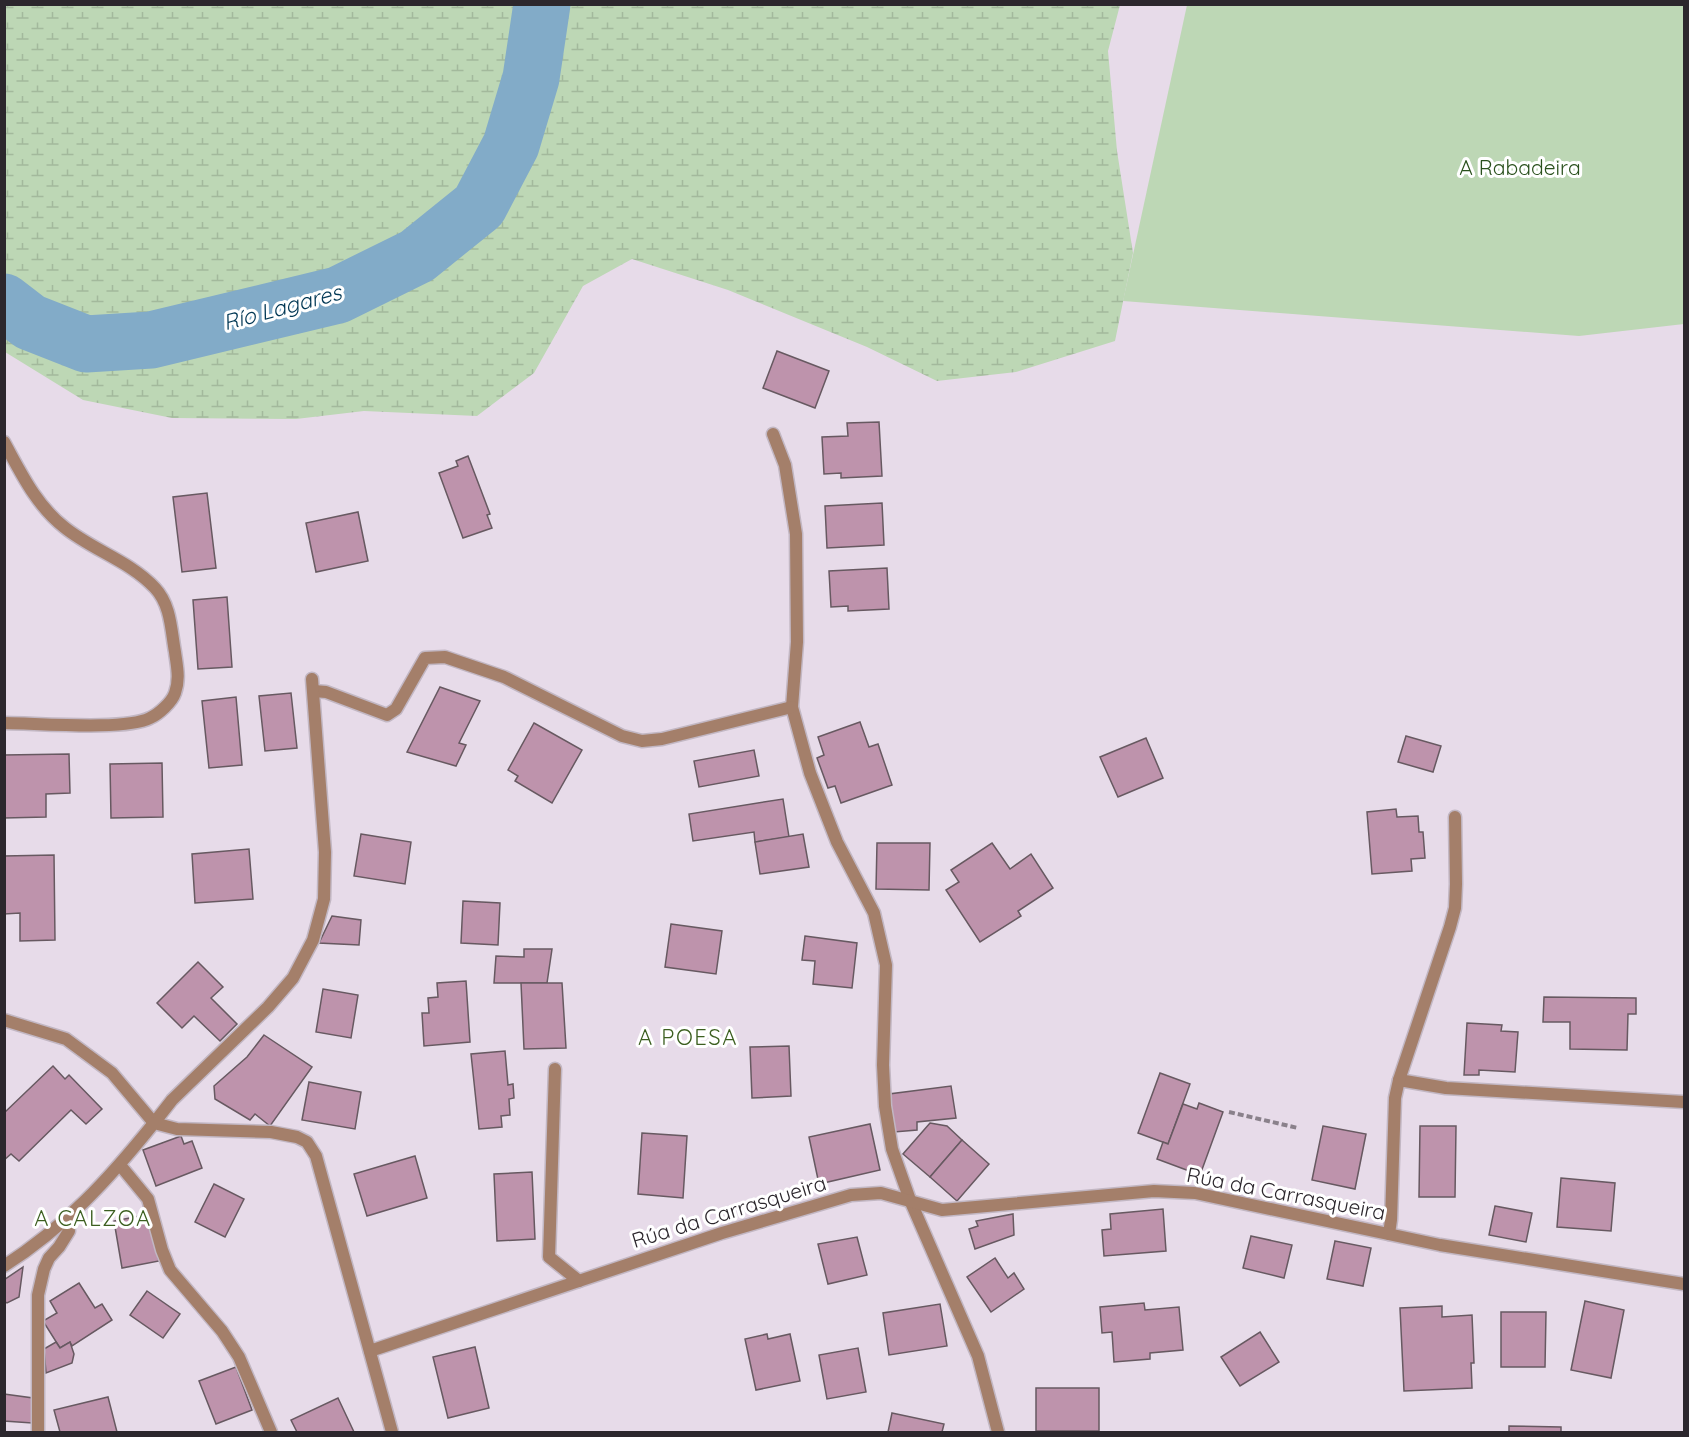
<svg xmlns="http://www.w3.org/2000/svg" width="1689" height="1437" viewBox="0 0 1689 1437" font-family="Quicksand,sans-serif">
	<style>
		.wetland { fill: url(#wetland-marsh) }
		.park { fill: #bdd7b5 }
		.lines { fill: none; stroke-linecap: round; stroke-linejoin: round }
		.river { stroke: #82abc8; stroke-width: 57 }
		.building { fill: #be93ac; stroke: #675961; stroke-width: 1.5 }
		.lane-casing { stroke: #c2b7c3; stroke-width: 15 }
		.street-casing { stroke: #c2b7c3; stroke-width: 15 }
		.path { stroke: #8a818b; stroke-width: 4; stroke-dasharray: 6 3; stroke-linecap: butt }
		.lane { stroke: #a47f6a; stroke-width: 12 }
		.street { stroke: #a47f6a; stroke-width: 12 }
		.labels { text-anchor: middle; stroke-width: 6; stroke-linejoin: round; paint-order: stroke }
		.park-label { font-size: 21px; fill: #2a511d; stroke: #fff }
		.street-label { font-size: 21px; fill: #2c272d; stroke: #fff }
		.water-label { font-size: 22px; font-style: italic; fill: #003754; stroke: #fff }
		.neighbourhood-label { font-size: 22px; letter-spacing: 1.5px; fill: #3c5f20; stroke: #fff }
	</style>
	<defs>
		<pattern id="wetland-marsh" width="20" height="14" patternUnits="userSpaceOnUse" patternTransform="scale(1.5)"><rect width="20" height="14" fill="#bdd7b5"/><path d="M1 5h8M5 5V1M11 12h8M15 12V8" fill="none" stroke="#a3b99c"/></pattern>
	</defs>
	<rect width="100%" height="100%" fill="#e7dbe9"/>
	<path class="wetland" d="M4,5H1120L1108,51L1117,151L1133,253L1115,341L1016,372L937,381L867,347L728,290L632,259L583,286L534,373L477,416L364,411L296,419L172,418L83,400L5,352Z"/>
	<path class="park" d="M1187,5H1684V324L1579,336L1123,301Z"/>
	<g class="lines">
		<path class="river" d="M4,302L30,322L86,344L151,340L338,295L417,256L479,206L511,145L531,78L542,4"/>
	</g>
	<g class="building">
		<path d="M777,351L829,371L815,408L763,388Z"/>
		<path d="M879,422L882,476L841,478V473L824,474L822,437L848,436L847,423Z"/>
		<path d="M468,456L490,514L487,515L492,528L463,538L439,473L458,466L456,461Z"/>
		<path d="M207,493L216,568L182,572L173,497Z"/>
		<path d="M882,503L884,545L827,548L825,506Z"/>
		<path d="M358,512L368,561L316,572L306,523Z"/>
		<path d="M887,568L889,609L848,611V606L831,607L829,571Z"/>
		<path d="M227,597L232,667L198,669L193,600Z"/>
		<path d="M440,687L480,701L459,743L466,745L456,766L407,752Z"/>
		<path d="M291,693L297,748L265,751L259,696Z"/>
		<path d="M236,697L242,765L209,768L202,701Z"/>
		<path d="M860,722L869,747L878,744L892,785L841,803L835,786L828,788L817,758L824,755L818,737Z"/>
		<path d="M534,723L582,750L552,803L515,781L518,776L508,770Z"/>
		<path d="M1406,736L1441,746L1433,772L1398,762Z"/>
		<path d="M1146,738L1163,778L1118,797L1100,757Z"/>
		<path d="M754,750L759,776L699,787L694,761Z"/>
		<path d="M69,754L70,793L46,794V817L4,818V755Z"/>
		<path d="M162,763L163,817L111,818L110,764Z"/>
		<path d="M783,799L789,837L755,842L754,832L693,841L689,814Z"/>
		<path d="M1396,809L1397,817L1418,816L1419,832H1423L1425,858L1411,859L1412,871L1372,874L1367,812Z"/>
		<path d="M361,834L411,842L405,884L354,876Z"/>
		<path d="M803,834L809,867L760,874L755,842Z"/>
		<path d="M877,843H930L929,890L876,889Z"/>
		<path d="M992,843L1010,869L1031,854L1053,888L1018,911L1021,916L980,942L946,890L959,882L951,870Z"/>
		<path d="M249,849L253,899L195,903L192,854Z"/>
		<path d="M54,855L55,940L20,941V913L4,914V856Z"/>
		<path d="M463,901L500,903L498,945L461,943Z"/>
		<path d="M332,916L361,920L359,945L319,943Z"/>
		<path d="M671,924L722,931L716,974L665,967Z"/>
		<path d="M805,936L857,943L852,988L813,984L815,961L802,960Z"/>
		<path d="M524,949H552L547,983H494L496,956L524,957Z"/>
		<path d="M198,962L223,987L211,998L237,1024L220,1041L194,1016L182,1028L157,1003Z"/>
		<path d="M466,981L470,1042L424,1046L422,1013H429L428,998L438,997L437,983Z"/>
		<path d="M521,983H562L566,1048L524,1049Z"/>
		<path d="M323,989L358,995L351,1038L316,1032Z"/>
		<path d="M1544,997L1636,998V1014H1628L1627,1050L1570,1049V1022H1543Z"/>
		<path d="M1467,1023L1502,1025L1501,1031L1518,1032L1515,1072L1479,1070V1075H1464Z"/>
		<path d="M264,1035L312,1067L270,1126L255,1114L250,1120L215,1099L214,1086L247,1057Z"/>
		<path d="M789,1046L791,1096L752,1098L750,1047Z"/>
		<path d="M505,1051L508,1085L513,1084L514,1098L509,1099L510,1115L501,1116L502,1127L479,1129L471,1054Z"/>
		<path d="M53,1066L65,1079L69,1075L102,1109L86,1124L71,1110L19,1161L11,1154L4,1160V1113Z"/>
		<path d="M1160,1073L1190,1084L1168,1144L1138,1133Z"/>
		<path d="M309,1082L361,1092L355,1129L302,1120Z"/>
		<path d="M951,1086L956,1118L917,1122V1130L894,1132L889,1094Z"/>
		<path d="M1199,1103L1223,1112L1200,1175L1157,1159L1163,1142L1168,1144L1183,1104L1197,1109Z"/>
		<path d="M930,1123L947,1126L962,1140L930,1177L903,1154Z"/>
		<path d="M870,1124L880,1170L819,1184L809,1137Z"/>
		<path d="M1323,1126L1366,1134L1355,1189L1312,1180Z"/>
		<path d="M1420,1126H1456L1455,1197H1419Z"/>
		<path d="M642,1133L687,1136L683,1198L638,1194Z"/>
		<path d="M181,1136L184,1144L192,1141L202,1168L156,1186L143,1150Z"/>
		<path d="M962,1140L989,1164L957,1201L930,1177Z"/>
		<path d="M415,1156L427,1198L367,1216L354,1174Z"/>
		<path d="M532,1172L535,1239L497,1241L494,1174Z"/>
		<path d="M1561,1178L1615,1183L1611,1231L1557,1227Z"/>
		<path d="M214,1184L244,1199L225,1237L195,1222Z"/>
		<path d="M1495,1206L1532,1213L1526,1242L1489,1235Z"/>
		<path d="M1163,1209L1166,1251L1104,1256L1102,1230L1111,1229L1110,1214Z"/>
		<path d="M150,1214L159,1261L122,1268L114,1221Z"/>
		<path d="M1013,1214L1014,1235L975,1249L969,1229L978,1226L976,1221Z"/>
		<path d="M1251,1236L1292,1245L1284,1278L1243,1268Z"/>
		<path d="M857,1237L867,1275L828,1284L818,1244Z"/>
		<path d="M1335,1241L1371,1248L1363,1286L1327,1279Z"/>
		<path d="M995,1258L1008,1278L1014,1273L1024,1289L991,1312L967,1277Z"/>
		<path d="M23,1267L19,1297L7,1303L4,1301V1280Z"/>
		<path d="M79,1283L95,1308L102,1304L112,1320L72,1346L70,1342L60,1348L43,1321L57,1313L50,1301Z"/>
		<path d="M147,1291L180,1314L163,1338L130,1315Z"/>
		<path d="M1585,1301L1624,1310L1611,1378L1571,1370Z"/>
		<path d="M1144,1303L1145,1310L1179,1307L1183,1350L1150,1353V1359L1114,1362L1112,1332L1102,1333L1100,1307Z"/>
		<path d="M940,1304L947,1346L889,1355L883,1313Z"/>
		<path d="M1442,1306V1317L1472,1315L1474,1363H1471L1472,1388L1404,1391L1400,1308Z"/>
		<path d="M1501,1312H1546L1545,1367H1501Z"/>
		<path d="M1260,1332L1279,1362L1240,1386L1221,1357Z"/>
		<path d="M767,1334L768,1339L790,1334L800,1381L756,1390L745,1339Z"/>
		<path d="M56,1342L60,1348L70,1342L74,1354L72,1363L46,1373L44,1349Z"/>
		<path d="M475,1347L489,1408L448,1418L433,1357Z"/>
		<path d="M858,1348L866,1392L827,1399L819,1355Z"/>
		<path d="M236,1367L252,1410L216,1424L199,1381Z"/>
		<rect x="1036" y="1388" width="63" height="43"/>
		<path d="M4,1394L33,1398L32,1423L4,1421Z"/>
		<path d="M108,1397L117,1432H60L54,1410Z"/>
		<path d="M338,1398L354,1432H297L291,1420Z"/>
		<path d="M892,1413L944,1424L942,1432H888Z"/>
		<path d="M1509,1426L1561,1427V1432H1509Z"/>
	</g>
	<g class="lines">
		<defs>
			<path id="lane" d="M555,1069L549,1257L579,1281"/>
			<g id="street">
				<path d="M773,434L785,465L796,534L797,642L792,707L810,773L837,842L874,913L886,965L883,1065L885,1106L892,1149L910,1200L978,1356L998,1432"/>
				<path d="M4,442C21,473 36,505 64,527C92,550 130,561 155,588C171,605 171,630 175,652C177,667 180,679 175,693C172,702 159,714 150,718C125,731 36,723 4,723"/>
				<path d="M314,691L326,692L387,715L396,709L425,658L445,657L504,677L622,736L642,741L662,739L792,707"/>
				<path d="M4,1020L66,1039L112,1073L154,1123L172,1100L268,1007L293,978L313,940L324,899L325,852L312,679"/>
				<path d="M1399,1080L1446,1088L1684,1102"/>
				<path d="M120,1165L148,1199L162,1250L170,1270L222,1331L239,1357L271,1432"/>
				<path d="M1389,1234L1391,1220L1395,1098L1399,1080L1450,927L1455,908L1456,884L1455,817"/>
				<path d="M4,1266C65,1227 109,1179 154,1123L177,1129L271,1132L297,1137L307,1142L316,1156L392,1432"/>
				<path d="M370,1351L722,1233L851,1195L881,1193L942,1210L1154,1191L1195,1193L1440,1245L1684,1284"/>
				<path d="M38,1432V1295L44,1269L49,1258L59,1247L69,1231L66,1218"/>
			</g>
		</defs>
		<use href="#lane" class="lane-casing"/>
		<use href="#street" class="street-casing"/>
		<path class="path" d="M1229,1112L1298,1128"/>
		<use href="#lane" class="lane"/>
		<use href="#street" class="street"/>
	</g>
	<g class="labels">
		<g class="park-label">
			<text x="1520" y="175">A Rabadeira</text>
		</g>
		<g class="street-label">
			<text transform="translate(1286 1194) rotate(11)" y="7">Rúa da Carrasqueira</text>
			<text transform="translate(729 1212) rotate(-17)" y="7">Rúa da Carrasqueira</text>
		</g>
		<g class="water-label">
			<text transform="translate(282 307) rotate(-15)" y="8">Río Lagares</text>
		</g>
		<g class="neighbourhood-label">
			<text x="688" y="1045">A POESA</text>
			<text x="93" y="1226">A CALZOA</text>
		</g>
	</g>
	<rect width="1689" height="1437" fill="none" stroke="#2c272d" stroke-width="12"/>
</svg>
